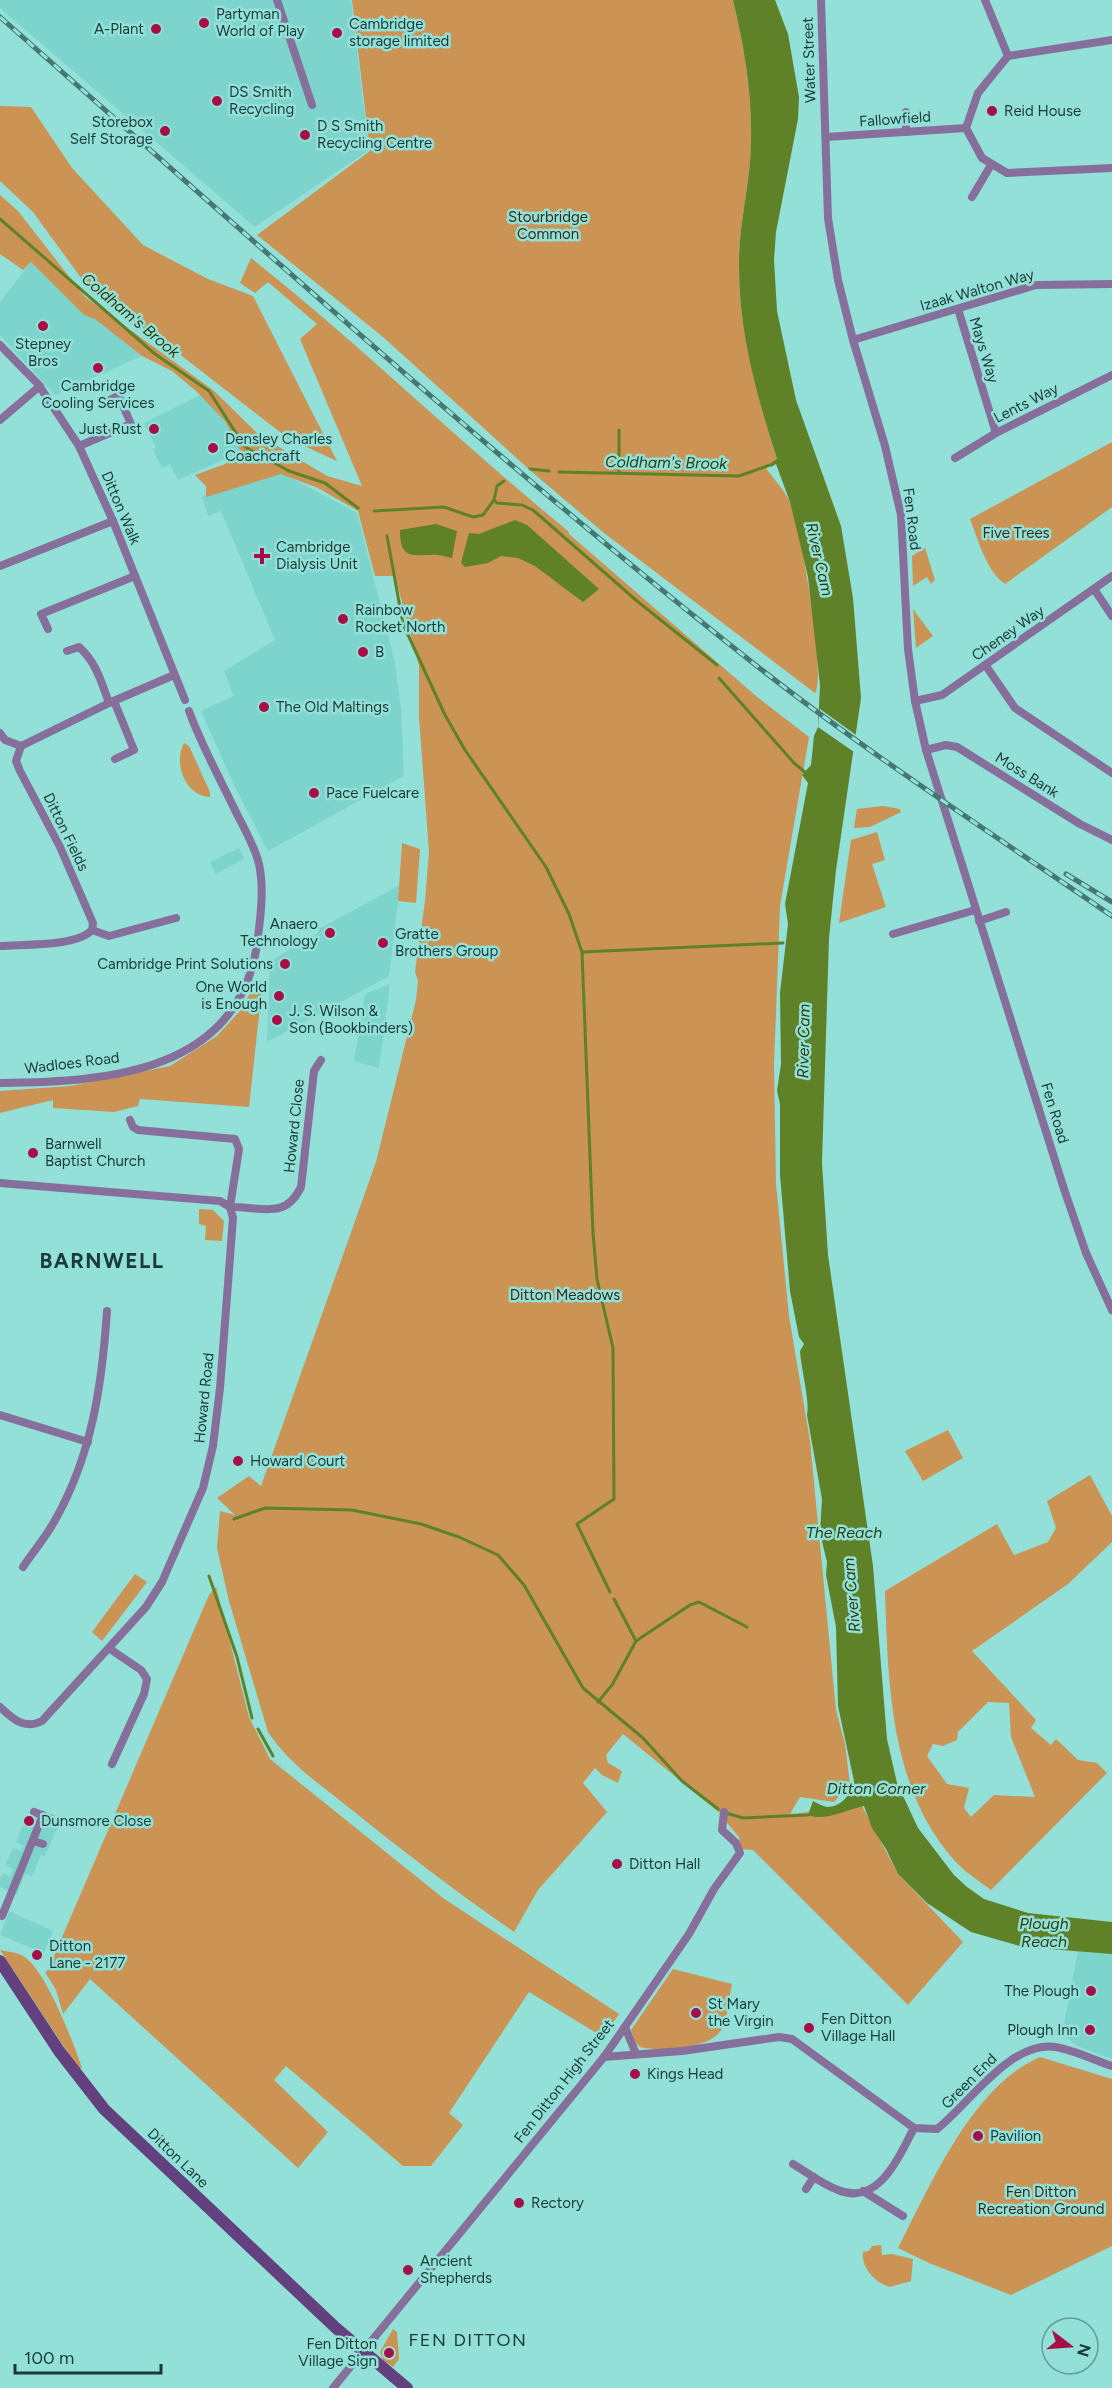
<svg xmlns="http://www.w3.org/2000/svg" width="1112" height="2388" viewBox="0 0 1112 2388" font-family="Figtree,sans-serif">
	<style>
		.built { fill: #7cd4cc }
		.green { fill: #cb9354; fill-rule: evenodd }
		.water { fill: #5f8127 }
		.pier { fill: #92e0d8 }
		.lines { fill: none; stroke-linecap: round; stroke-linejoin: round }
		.stream { stroke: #5f8127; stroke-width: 3 }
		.minor { stroke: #86709b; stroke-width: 8 }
		.secondary { stroke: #63417f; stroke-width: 12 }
		.rail-casing { stroke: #467873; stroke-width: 5 }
		.rail { stroke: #92e0d8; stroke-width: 3; stroke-dasharray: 9; stroke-linecap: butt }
		.poi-dot { fill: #a50e47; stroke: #92e0d8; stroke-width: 2 }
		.labels { text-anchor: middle; stroke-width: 5; stroke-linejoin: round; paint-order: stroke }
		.poi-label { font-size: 15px; fill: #1a3b38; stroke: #92e0d8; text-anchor: start }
		.street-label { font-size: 15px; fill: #1a3b38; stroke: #92e0d8 }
		.park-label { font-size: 15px; fill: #3a2b19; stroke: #92e0d8 }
		.water-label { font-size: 16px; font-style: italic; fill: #2c3d0e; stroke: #92e0d8 }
		.quarter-label { font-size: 18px; letter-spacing: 1.5px; fill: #1a3b38; stroke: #92e0d8 }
		.district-label { font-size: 21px; font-weight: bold; letter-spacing: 1.5px; fill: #1a3b38; stroke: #92e0d8 }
	</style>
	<rect width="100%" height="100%" fill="#92e0d8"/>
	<g class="built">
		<path d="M0,0H351L369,150L255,227L0,8Z"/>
		<path d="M31,262L84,314L95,319L142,356L55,395L0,335V302Z"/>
		<path d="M200,395H213L243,451L178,480L170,464L162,468L153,449L156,448L144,423Z"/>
		<path d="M271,467L357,513L394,658L401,708L404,776L268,851L236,789L201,711L234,696L224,671L275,640L221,511L208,516L202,496Z"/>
		<path d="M239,848L244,859L216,874L210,862Z"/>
		<path d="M400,885L389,976L267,1042L270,961L318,933L319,929Z"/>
		<path d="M390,984L379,1068L354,1061L365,994Z"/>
		<path d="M27,1816L58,1826L45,1856L41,1855L32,1876L25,1874L17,1895L0,1887V1878L3,1873L10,1876L13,1869L5,1865L13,1848L21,1851L24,1846L16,1842Z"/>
		<path d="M9,1911L53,1931L44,1953L0,1935Z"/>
		<path d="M1078,1951L1112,1954V2059L1077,2046L1067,2038L1063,2029Z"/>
	</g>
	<g class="green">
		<path d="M352,0H733C744,46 752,92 751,140C751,183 738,225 739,268C739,334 758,397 777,460L766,468C774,479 784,490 790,502C800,526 827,676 815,693L604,533L532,472L383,337L257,235L370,151Z"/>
		<path d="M0,106L31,107L72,168L143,245L208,279L253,296L337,461L289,439L169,346L92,293L33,212L0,181Z"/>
		<path d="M0,195L18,211L85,297L213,390L259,435L327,476L362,486L300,339L317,324L268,282L255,293L240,283L251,258C361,345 460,443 568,531L569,534L756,696L809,737L780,906L774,1066L776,1184L789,1316L810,1441L836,1710L845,1744L850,1784L834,1802L800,1797L790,1814L862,1806L898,1874L963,1942L908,2005L753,1850L740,1849L739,1837L722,1817H725L623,1734L606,1755L608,1763L622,1771L618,1783L602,1775L595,1768L583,1783L607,1812L538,1890L514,1932C458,1893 405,1853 352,1810C322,1786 289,1764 268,1732L229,1601L217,1548L220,1511L235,1515L217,1498L249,1476L261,1486L376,1162L416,1000L418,981L415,972L425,901L429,852L419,717V666L395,576H375L358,511L318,488L281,474L206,497V486L195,475L225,464L241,452L225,421L196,391L172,371L142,356L95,319L84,315L31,262L23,270L0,254Z"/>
		<path d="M1112,442V507L1005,584C986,571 978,539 970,519Z"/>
		<path d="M925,548L935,580L931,584L927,577L913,586L912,556Z"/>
		<path d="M913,609L933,636L916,648Z"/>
		<path d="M184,743L189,746L210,792V797C185,796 173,763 184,743Z"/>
		<path d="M883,806L900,809L901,812L870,827L854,828L857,809Z"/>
		<path d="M877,832L885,860L872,864L886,907L839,923L851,840Z"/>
		<path d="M402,843L420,849L416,903L398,901Z"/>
		<path d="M254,986L262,988L249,1107L140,1099L138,1106L114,1112L53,1108V1100L0,1113V1091L70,1086L170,1066L217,1036L240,1011Z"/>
		<path d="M199,1209L213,1210L224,1221L222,1241L205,1240L206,1226L199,1224Z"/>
		<path d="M948,1430L963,1458L923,1481L905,1451Z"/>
		<path d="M1090,1475L1112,1516V1542L1068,1584L972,1651L1036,1720L1031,1728L1051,1745L1056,1739L1078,1760L1097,1763L1107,1773L991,1890C979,1881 965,1872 955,1861C890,1789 888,1684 885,1591L997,1524L1014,1555L1048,1542L1056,1528L1047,1501ZM988,1702L1009,1703L1011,1737L1035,1797L994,1795L971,1817L964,1808L969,1788L947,1784L927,1756L933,1744L943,1746L957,1740L958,1732Z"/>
		<path d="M135,1574L147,1582L102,1641L92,1632Z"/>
		<path d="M216,1587L249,1717L270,1759L443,1898L619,2014L603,2037L529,1992L449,2113L463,2125L431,2166H403L286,2066L274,2080L328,2132L298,2168L90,1979L63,2014L56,1990L45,1972L48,1970L209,1595Z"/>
		<path d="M0,1950C7,1952 17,1952 23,1956C45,1968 74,2044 82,2068H78Z"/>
		<path d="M673,1969L732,1984C729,1997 728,2017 722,2029C711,2049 660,2052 640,2047L635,2042L631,2030Z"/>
		<path d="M1040,2057L1112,2079V2246L1011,2295L929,2263L898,2248C930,2186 972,2086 1040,2057Z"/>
		<path d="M881,2245L882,2255L892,2254L913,2259L911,2281L890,2287C875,2283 861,2267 863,2252L869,2251L872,2246Z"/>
		<path d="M393,2329L397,2332L399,2359L393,2367L383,2360L380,2352Z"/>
	</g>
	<g class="water">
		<path d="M733,0H775L788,34L799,97L798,119L776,232L774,260L777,311L796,400L841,526L853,598L861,698L836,870L829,938L822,1163L828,1255L873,1566L887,1739L897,1783L918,1828L954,1875L967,1887L984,1899L1028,1913L1112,1922V1954L1023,1947L971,1932L927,1903L898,1874L886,1849L872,1828L864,1806C848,1809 824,1822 808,1815L813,1801C817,1803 823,1806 827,1807C841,1807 853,1793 854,1781L838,1706L836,1627L826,1575L827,1562L820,1533L822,1499L807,1415C810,1400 801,1369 800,1351L804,1344L799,1337L790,1291L780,1175V1104L777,1091L781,1064L780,993L788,924L785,904L808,783L802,775L811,765L814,736L818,727L820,685L808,577L790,502L776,464L771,467V463L777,459C757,396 739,334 739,267C738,225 751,183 751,140C752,92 744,46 733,0Z"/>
		<path d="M515,520L527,525L599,589L583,602L535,566L518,558L501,556L488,563L465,567L461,563L469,533L479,534Z"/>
		<path d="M436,524L457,531L452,558C445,557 439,554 432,555C411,555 400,559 400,530Z"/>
	</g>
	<path class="pier" d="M820,709L856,735L854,752L818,727Z"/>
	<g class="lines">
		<g class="stream">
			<path d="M0,219L155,354L209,391L245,447L289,471L325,483L358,508"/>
			<path d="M530,469L549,471"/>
			<path d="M559,472L739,476L770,465"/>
			<path d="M619,473V430"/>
			<path d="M494,500L497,503L522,505L533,510L637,601L717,665"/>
			<path d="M374,511L444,507L473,517L483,515L494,500L497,486L504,481"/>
			<path d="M387,536L403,624L445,715L465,750L546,867L569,914L582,952L593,1233L597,1279L613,1348L614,1499L577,1524L610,1592"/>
			<path d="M719,678L794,763L806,773"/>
			<path d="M582,952L783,943"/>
			<path d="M234,1519L265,1508L352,1510L421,1524L459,1537L498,1555L524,1585L583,1688L643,1738L682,1781L718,1809"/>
			<path d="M209,1576L237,1657L252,1718"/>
			<path d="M636,1641L690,1605L699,1602L747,1627"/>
			<path d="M598,1702L612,1685L636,1641L614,1599"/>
			<path d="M258,1729L273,1756"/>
			<path d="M726,1813L743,1818L808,1815"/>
		</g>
		<g class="minor">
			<path d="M277,0L312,105"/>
			<path d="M821,0L828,218L838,280L853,340L885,446L901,515L908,649L915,701L926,750L1064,1189L1086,1253L1112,1310"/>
			<path d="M985,0L1008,56"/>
			<path d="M1112,40L1008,56L978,93L966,128L982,158L1007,173L1112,168"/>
			<path d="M906,112V132"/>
			<path d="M826,137L966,128"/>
			<path d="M972,197L991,165"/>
			<path d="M958,309L996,433"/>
			<path d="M853,340L1036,285L1112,284"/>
			<path d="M0,345L38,384L79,446L113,521L185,700"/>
			<path d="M110,400L119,396"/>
			<path d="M0,420L40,386"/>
			<path d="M79,446L131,424L116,390"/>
			<path d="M955,458L996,433L1112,375"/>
			<path d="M0,566L113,521"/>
			<path d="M1094,589L1112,616"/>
			<path d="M48,629L41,614L135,576"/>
			<path d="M67,651L79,647C96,662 101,681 109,703"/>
			<path d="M986,666L1015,708L1112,773"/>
			<path d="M114,701L134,750L115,759"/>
			<path d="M915,701L942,695L1112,576"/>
			<path d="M0,733L5,740L21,746"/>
			<path d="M926,750L946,745L957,747L1080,824L1112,840"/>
			<path d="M979,921L1006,912"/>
			<path d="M92,930L109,936L176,918"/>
			<path d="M893,934L975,910"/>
			<path d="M0,946C23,944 76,947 92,930L93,923L60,847L20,771L16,761L21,746L109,703L174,675"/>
			<path d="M0,1083C110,1082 243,1072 258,937C261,913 264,888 259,864C254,844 242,825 233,806C218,775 201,744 189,711"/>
			<path d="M130,1120L133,1127L138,1130L235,1139L239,1149L230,1207C259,1206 285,1221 301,1187L314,1071L321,1060"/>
			<path d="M0,1183L220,1201L230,1207L233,1218L220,1388L213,1446L203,1488L162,1582L146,1607L42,1721C24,1730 13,1719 0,1707"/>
			<path d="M0,1415L88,1442"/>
			<path d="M23,1567C33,1552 45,1538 54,1522C92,1456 102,1385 107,1311"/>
			<path d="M110,1649L141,1670L147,1679L144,1694L112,1764"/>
			<path d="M34,1812L52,1819"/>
			<path d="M33,1841L43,1844"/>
			<path d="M0,1914L2,1916L43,1815"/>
			<path d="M625,2027L636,2054"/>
			<path d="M604,2057L682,2051L779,2037L792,2039L914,2128L937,2129C970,2103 1010,2041 1055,2047C1074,2050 1094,2060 1112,2066"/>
			<path d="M793,2164C808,2173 822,2184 838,2190C879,2207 899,2156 914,2128"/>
			<path d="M806,2189L814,2177"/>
			<path d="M863,2191L903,2216"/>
			<path d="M333,2388L604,2057L689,1934L714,1889L740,1853L736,1843L722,1830L724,1812"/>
		</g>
		<path class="secondary" d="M0,1961L59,2051L104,2109L336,2328L407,2388"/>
		<defs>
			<g id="rail">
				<path d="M0,17C246,234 490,455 748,659C864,751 990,832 1112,916"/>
				<path d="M1066,874L1112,902"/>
			</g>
		</defs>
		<use href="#rail" class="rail-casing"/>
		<use href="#rail" class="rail"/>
	</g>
	<g class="poi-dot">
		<circle cx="204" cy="23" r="6"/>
		<circle cx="156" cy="29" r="6"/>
		<circle cx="337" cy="33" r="6"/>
		<circle cx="217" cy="101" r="6"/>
		<circle cx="992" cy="111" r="6"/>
		<circle cx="165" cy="131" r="6"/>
		<circle cx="305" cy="135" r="6"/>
		<circle cx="43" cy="326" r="6"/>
		<circle cx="98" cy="368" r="6"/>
		<circle cx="154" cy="429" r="6"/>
		<circle cx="213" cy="448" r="6"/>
		<path d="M259 547h6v6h6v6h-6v6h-6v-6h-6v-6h6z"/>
		<circle cx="343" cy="619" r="6"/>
		<circle cx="363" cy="652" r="6"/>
		<circle cx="264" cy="707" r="6"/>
		<circle cx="314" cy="793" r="6"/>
		<circle cx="330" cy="933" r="6"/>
		<circle cx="383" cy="943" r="6"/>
		<circle cx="285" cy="964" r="6"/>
		<circle cx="279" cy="996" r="6"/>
		<circle cx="277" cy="1020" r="6"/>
		<circle cx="33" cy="1153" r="6"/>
		<circle cx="238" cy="1461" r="6"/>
		<circle cx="29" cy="1821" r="6"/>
		<circle cx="617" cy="1864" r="6"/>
		<circle cx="37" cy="1955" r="6"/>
		<circle cx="1091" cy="1991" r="6"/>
		<circle cx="696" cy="2013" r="6"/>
		<circle cx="809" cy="2028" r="6"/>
		<circle cx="1090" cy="2030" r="6"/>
		<circle cx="635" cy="2074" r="6"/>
		<circle cx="978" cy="2136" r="6"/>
		<circle cx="519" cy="2203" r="6"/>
		<circle cx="408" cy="2270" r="6"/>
		<circle cx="389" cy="2353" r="6"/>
	</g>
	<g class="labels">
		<g class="poi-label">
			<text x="216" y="19">Partyman<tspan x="216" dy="17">World of Play</tspan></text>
			<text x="349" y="29">Cambridge<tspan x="349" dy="17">storage limited</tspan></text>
			<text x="144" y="34" text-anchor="end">A-Plant</text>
			<text x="229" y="97">DS Smith<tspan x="229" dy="17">Recycling</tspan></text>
			<text x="1004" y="116">Reid House</text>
			<text x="153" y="127" text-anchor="end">Storebox<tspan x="153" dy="17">Self Storage</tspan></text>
			<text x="317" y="131">D S Smith<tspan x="317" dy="17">Recycling Centre</tspan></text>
			<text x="43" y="349" text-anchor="middle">Stepney<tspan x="43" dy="17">Bros</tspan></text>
			<text x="98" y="391" text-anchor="middle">Cambridge<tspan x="98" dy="17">Cooling Services</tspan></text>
			<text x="142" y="434" text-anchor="end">Just Rust</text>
			<text x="225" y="444">Densley Charles<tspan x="225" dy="17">Coachcraft</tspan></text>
			<text x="276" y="552">Cambridge<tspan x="276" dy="17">Dialysis Unit</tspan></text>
			<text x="355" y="615">Rainbow<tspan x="355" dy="17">Rocket North</tspan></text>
			<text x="375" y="657">B</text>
			<text x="276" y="712">The Old Maltings</text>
			<text x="326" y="798">Pace Fuelcare</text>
			<text x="318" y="929" text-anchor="end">Anaero<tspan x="318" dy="17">Technology</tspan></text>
			<text x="395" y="939">Gratte<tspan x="395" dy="17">Brothers Group</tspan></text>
			<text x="273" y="969" text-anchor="end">Cambridge Print Solutions</text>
			<text x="267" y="992" text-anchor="end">One World<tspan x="267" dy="17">is Enough</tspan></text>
			<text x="289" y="1016">J. S. Wilson &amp;<tspan x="289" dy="17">Son (Bookbinders)</tspan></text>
			<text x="45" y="1149">Barnwell<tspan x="45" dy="17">Baptist Church</tspan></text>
			<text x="250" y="1466">Howard Court</text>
			<text x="41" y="1826">Dunsmore Close</text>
			<text x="629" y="1869">Ditton Hall</text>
			<text x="49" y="1951">Ditton<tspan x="49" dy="17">Lane - 2177</tspan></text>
			<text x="1079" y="1996" text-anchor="end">The Plough</text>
			<text x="708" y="2009">St Mary<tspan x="708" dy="17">the Virgin</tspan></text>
			<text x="821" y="2024">Fen Ditton<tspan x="821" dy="17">Village Hall</tspan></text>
			<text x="1078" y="2035" text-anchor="end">Plough Inn</text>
			<text x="647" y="2079">Kings Head</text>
			<text x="990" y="2141">Pavilion</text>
			<text x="531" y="2208">Rectory</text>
			<text x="420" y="2266">Ancient<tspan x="420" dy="17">Shepherds</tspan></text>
			<text x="377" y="2349" text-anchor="end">Fen Ditton<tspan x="377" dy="17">Village Sign</tspan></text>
		</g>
		<g class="street-label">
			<text transform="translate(809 60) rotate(-92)" y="5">Water Street</text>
			<text transform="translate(895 119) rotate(-4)" y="5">Fallowfield</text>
			<text transform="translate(977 290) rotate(-16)" y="5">Izaak Walton Way</text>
			<text transform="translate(984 350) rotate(73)" y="5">Mays Way</text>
			<text transform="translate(1026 403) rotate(-27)" y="5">Lents Way</text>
			<text transform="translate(121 508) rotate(67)" y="5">Ditton Walk</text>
			<text transform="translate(912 519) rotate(83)" y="5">Fen Road</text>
			<text transform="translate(1008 633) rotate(-35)" y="5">Cheney Way</text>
			<text transform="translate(1027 775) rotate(32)" y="5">Moss Bank</text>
			<text transform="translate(66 832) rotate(64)" y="5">Ditton Fields</text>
			<text transform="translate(72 1063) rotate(-7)" y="5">Wadloes Road</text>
			<text transform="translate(1055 1113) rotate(73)" y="5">Fen Road</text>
			<text transform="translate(294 1126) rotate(-84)" y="5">Howard Close</text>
			<text transform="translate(204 1398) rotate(-84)" y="5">Howard Road</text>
			<text transform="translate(564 2081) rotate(-52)" y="5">Fen Ditton High Street</text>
			<text transform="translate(969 2081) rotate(-45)" y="5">Green End</text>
			<text transform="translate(178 2158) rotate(44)" y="5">Ditton Lane</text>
		</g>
		<g class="park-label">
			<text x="548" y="222">Stourbridge<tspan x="548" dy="17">Common</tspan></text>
			<text x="1016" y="538">Five Trees</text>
			<text x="565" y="1300">Ditton Meadows</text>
			<text x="1041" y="2197">Fen Ditton<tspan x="1041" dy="17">Recreation Ground</tspan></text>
		</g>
		<g class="water-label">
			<text transform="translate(131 315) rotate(40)" y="6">Coldham's Brook</text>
			<text transform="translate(666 462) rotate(1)" y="6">Coldham's Brook</text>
			<text transform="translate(820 559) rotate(77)" y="6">River Cam</text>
			<text transform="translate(803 1041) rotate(-89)" y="6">River Cam</text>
			<text x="844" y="1538">The Reach</text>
			<text transform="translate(851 1595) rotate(-95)" y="6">River Cam</text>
			<text x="876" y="1794">Ditton Corner</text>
			<text x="1044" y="1929">Plough<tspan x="1044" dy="18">Reach</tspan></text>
		</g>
		<g class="quarter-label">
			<text x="468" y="2346">FEN DITTON</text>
		</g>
		<g class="district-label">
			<text x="102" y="1268">BARNWELL</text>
		</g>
	</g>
	<g transform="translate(1070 2346) rotate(107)"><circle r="28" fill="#92e0d8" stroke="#629e98" stroke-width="1.5"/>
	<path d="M0-4.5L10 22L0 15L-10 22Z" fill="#a50e47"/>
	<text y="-9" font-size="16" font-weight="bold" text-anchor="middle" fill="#1a3b38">N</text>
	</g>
	<path d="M15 2364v9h146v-9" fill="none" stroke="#1a3b38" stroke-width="3"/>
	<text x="24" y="2364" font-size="18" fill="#1a3b38" stroke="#92e0d8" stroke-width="4.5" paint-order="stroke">100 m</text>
</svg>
